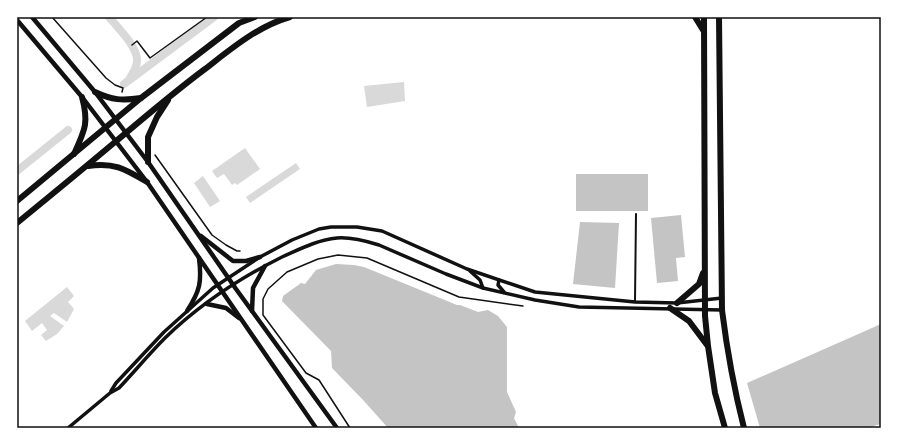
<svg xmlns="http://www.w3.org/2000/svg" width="898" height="445" viewBox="0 0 898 445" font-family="Helvetica,sans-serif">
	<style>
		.water { fill: #d9d9d9 }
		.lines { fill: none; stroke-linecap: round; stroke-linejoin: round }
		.canal { stroke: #d9d9d9; stroke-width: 8 }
		.building { fill: #c4c4c4 }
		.path { stroke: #111; stroke-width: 1.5 }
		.service { stroke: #111; stroke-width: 2 }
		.minor { stroke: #111; stroke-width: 3.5 }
		.tertiary { stroke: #111; stroke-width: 4.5 }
		.primary { stroke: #111; stroke-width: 6 }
		.neatline { fill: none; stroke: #111; stroke-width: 1.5 }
	</style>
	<rect width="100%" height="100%" fill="#fff"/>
	<g class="water">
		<path d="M404,82L405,101L367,107L364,86Z"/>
		<path d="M245,148L260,169L237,185L235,183L232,185L224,174L217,178L212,171Z"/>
		<path d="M296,163L300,169L250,203L246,197Z"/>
		<path d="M203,176L220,201L210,207L194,183Z"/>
		<path d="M67,287L74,296L68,302L74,309L67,322L54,313L50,316L64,326L57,334L46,341L41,335L47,330L42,323L32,331L25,321Z"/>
	</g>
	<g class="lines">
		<g class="canal">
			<path d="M109,17C118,28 138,47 137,61C137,67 133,73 130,78"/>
			<path d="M124,84L214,17"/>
			<path d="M17,171L68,130"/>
		</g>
	</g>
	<g class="building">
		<rect x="576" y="174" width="72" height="37"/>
		<path d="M681,215L685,257L676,258L678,281L657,283L651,218Z"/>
		<path d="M580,222L619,223L615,288L573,284Z"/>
		<path d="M336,264L354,265L364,267L457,305H460L478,312L488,310L498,316L507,327V392L516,412L514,418L519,428H388L364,401L332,368L331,351L282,301L283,296L301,283L305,284L316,270Z"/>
		<path d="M881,324V424L866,428H760L747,383Z"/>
	</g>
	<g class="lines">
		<g class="path">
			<path d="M52,17L106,78L115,85L123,88L122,92"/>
			<path d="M132,45L137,41L150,58L207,17"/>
			<path d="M155,155L212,235L226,245L237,251H240"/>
			<path d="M350,428L319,380L306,373L263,315V299L268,289L287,272L318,259L338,255L367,258L459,297L523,306"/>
		</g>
		<path class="service" d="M635,301L636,214"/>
		<g class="minor">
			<path d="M470,271L480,280L483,288"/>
			<path d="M499,280L498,285L504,292"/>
			<path d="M111,391L116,383L164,332L213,288L260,257L292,240L319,229L331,227H357L382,231L467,269L535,292L635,302L677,303L722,298"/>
			<path d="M68,428L110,393L119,388C135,371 149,354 165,338C199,305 240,278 282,257C300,249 317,240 337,238C350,237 366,241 379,245L446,274L483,288L535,300L579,307L722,310"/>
		</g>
		<g class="tertiary">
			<path d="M32,17L95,92L148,162L236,289L337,428"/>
			<path d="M17,20L82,97L147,182L316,428"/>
			<path d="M201,236L233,261H246L260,257"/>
			<path d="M207,304L226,308L239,318"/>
			<path d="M187,311C200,291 202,282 199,258"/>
			<path d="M252,311L253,288L265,266"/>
		</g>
		<g class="primary">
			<path d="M695,17L703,30"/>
			<path d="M704,17L705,316L708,346L715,393L725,428"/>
			<path d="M719,17L722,310C727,350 734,389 744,428"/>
			<path d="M95,92C112,100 122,101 141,98"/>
			<path d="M74,154C85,130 89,123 82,97"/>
			<path d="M148,162V137L157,117L168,100"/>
			<path d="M88,166C114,162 125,169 147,182"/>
			<path d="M17,201L141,98L239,23L255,17"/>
			<path d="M17,223C50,196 83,169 115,142C145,117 174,92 205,69C231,49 258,26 290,17"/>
			<path d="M677,303L699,284L703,273"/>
			<path d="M670,308L689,321L707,345"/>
		</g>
	</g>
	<rect width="898" height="445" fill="none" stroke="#ffffff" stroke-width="36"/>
	<rect x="18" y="18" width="862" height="409" class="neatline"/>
</svg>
